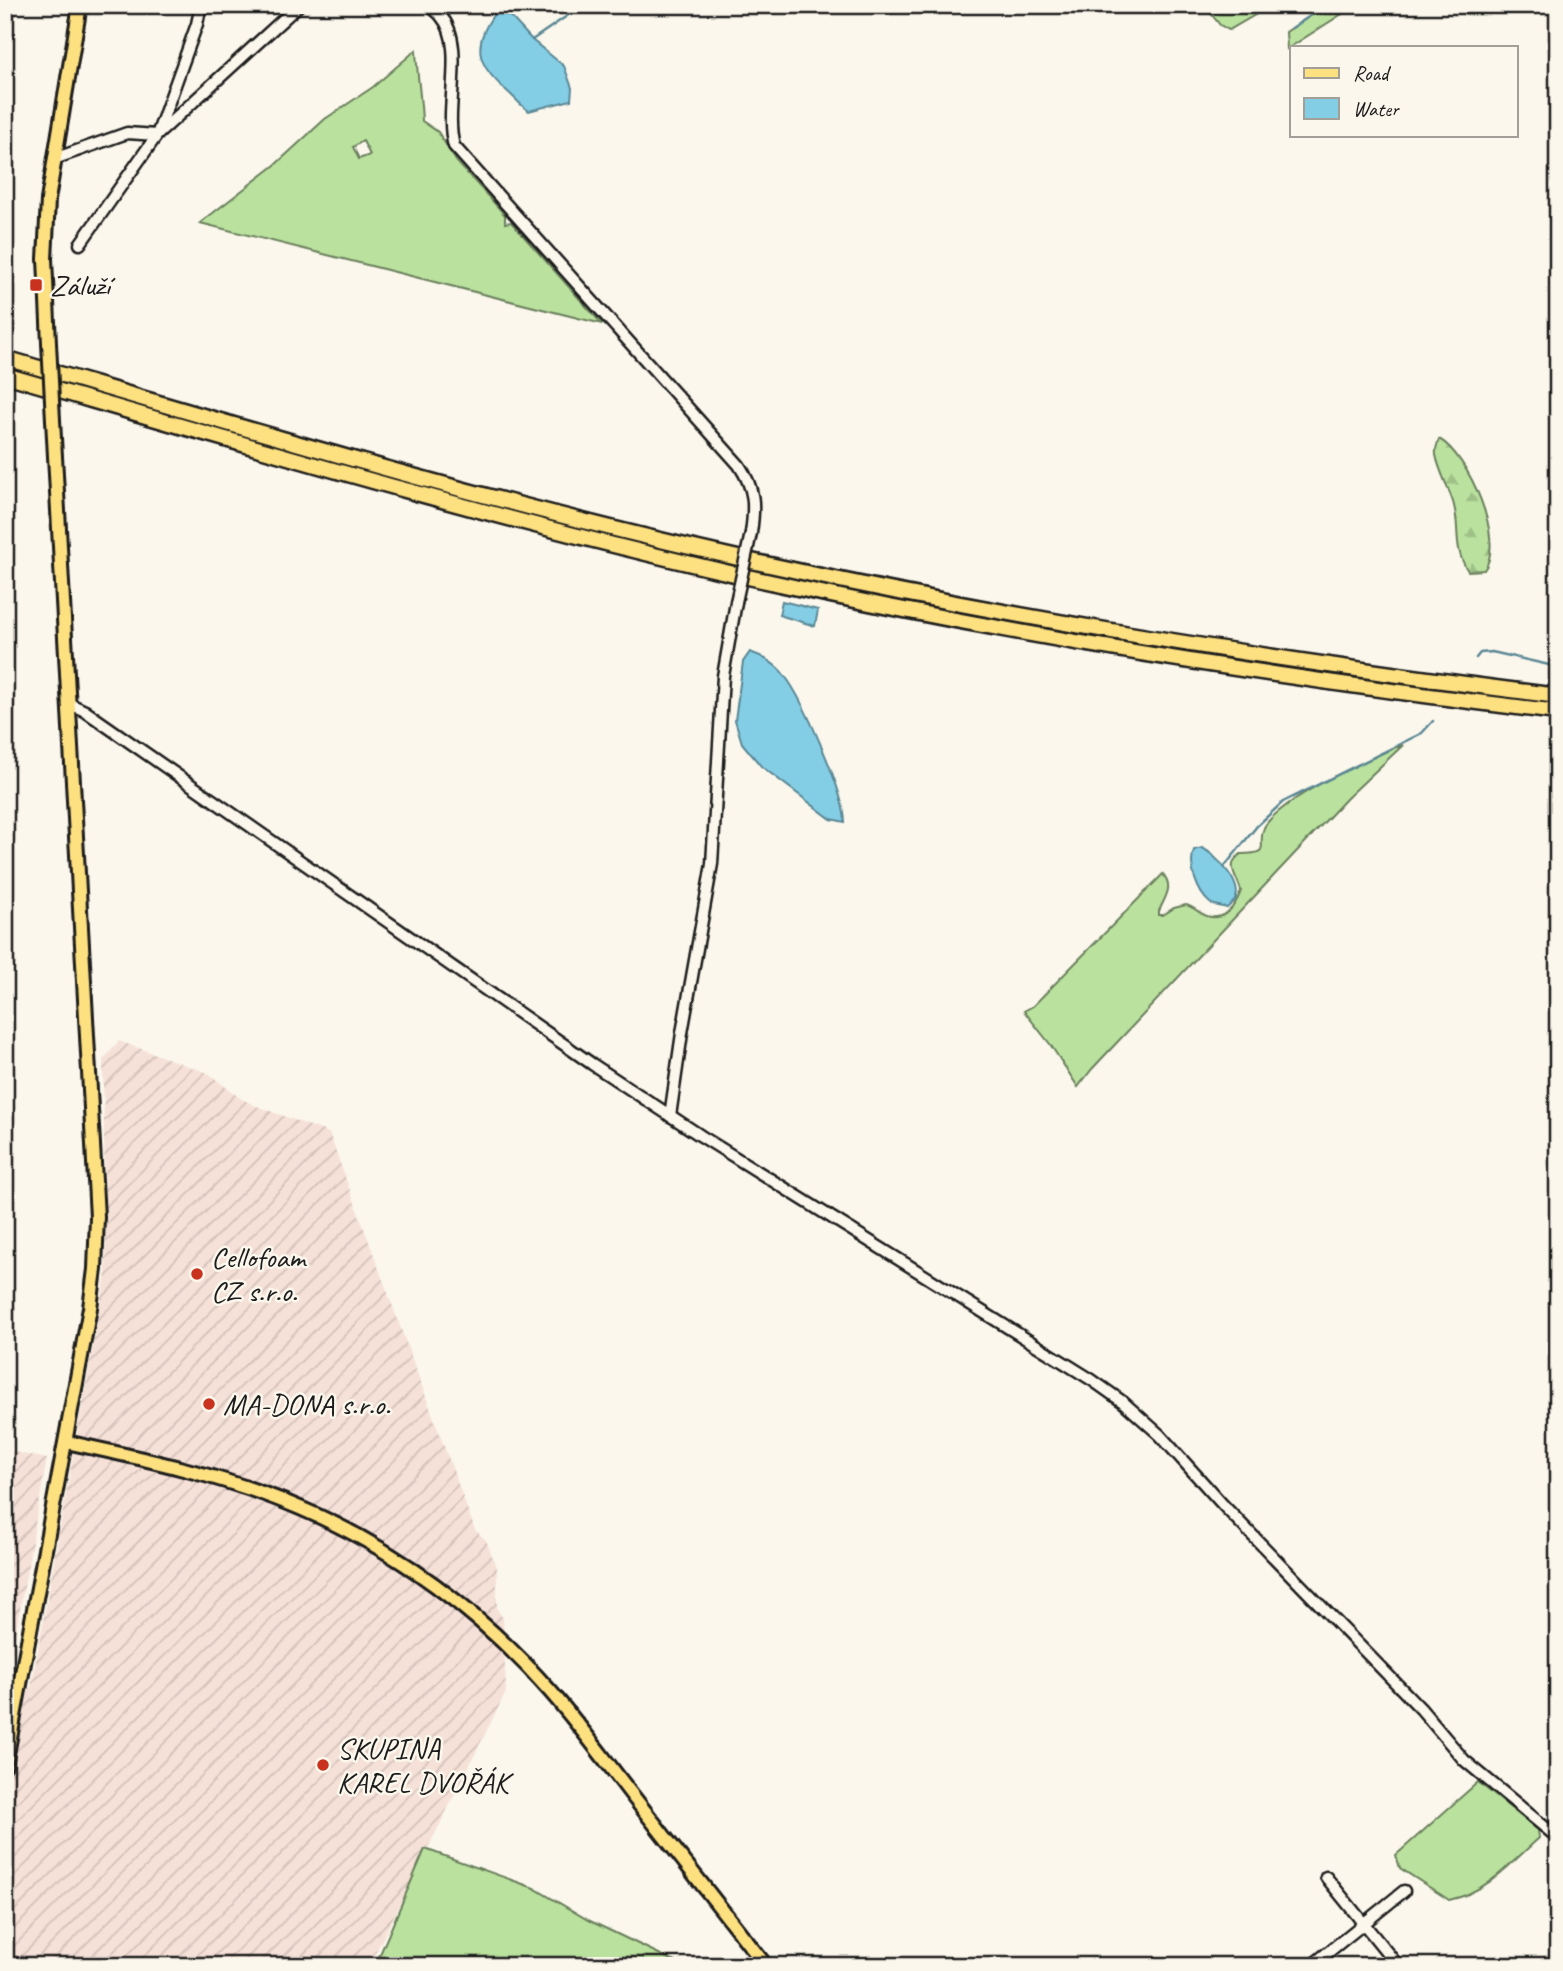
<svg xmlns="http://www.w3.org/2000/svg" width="1563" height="1971" viewBox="0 0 1563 1971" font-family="Caveat,sans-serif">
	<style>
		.industrial { fill: url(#industrial-furrows) }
		.grass { fill: #bae29e; stroke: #6b7f5d; stroke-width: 2; fill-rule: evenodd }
		.forest { fill: url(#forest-firs); stroke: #6b7f5d; stroke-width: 2 }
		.water { fill: #84cee5; stroke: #5a8795; stroke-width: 2 }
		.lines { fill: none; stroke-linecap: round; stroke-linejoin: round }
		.stream { stroke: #5a8795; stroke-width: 2.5 }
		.minor-casing { stroke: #1c1c1c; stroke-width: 15 }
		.major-casing { stroke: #1c1c1c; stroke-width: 18 }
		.highway-casing { stroke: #1c1c1c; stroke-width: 19 }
		.minor { stroke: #fbf7ec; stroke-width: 10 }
		.major { stroke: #fde080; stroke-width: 12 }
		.highway { stroke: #fde080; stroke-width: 14 }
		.minor-bridge-casing { stroke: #1c1c1c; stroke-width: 15; stroke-linecap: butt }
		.major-bridge-casing { stroke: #1c1c1c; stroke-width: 18; stroke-linecap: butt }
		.minor-bridge { stroke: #fbf7ec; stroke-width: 10 }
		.major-bridge { stroke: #fde080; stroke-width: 12 }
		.poi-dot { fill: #c8321e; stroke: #fbf7ec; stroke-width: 2.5 }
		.labels { text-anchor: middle; stroke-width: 5; stroke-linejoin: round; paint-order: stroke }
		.poi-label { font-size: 30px; fill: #1c1c1c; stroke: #fbf7ec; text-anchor: start }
	</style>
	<defs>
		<pattern id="industrial-furrows" width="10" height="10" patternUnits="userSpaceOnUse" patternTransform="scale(1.75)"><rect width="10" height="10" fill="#f6e1d8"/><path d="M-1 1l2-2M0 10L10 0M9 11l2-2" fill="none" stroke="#d2c0b9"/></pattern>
		<pattern id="forest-firs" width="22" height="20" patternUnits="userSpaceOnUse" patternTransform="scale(1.75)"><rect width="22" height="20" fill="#bae29e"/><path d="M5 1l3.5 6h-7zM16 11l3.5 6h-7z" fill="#9fc188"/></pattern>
	</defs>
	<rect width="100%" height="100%" fill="#fbf7ec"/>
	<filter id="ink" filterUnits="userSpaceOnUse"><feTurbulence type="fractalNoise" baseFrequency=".0143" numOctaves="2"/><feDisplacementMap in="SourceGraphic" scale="14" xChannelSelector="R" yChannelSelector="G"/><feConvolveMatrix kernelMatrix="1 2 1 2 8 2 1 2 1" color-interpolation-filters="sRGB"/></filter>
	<g filter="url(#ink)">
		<path class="industrial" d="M119,1041L208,1073L240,1098L254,1105L329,1133L475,1530L486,1540L497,1568V1609L503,1618L506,1692L369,1966H5V1450L47,1459L7,1681L31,1688L106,1274L103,1060Z"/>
		<g class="grass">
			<path d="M1204,5H1272L1229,30L1220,25Z"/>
			<path d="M1326,5H1356L1287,49L1286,32Z"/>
			<path d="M416,50C417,75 421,97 422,121L438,132L456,161L505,215V223L511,222L602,324L200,223L275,165L325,119L373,87ZM363,141L370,155L359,159L353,147Z"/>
			<path d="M1403,745L1347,798L1092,1069L1078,1087L1050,1044L1024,1011L1033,1006L1163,874C1174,887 1165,897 1159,911V915H1163L1174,908L1186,905C1194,907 1200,914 1207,916C1225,922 1236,905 1241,891C1238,877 1224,865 1241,854C1274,854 1256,845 1264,828C1266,823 1274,815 1278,812C1311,784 1355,767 1393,748Z"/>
			<path d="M1478,1782L1538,1830L1539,1838C1511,1863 1486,1893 1449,1900L1400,1868L1396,1855Z"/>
			<path d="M425,1849L534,1888L588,1920L684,1966H375Z"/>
		</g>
		<path class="forest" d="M1439,439C1468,455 1506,541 1484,570L1468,571C1452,547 1461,527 1453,502C1448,486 1439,471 1436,455C1435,449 1437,445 1439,439Z"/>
		<g class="water">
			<path d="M503,13L512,18L532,40L564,66L572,88L571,100L529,111C521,106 515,98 508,92C479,67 470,48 494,14Z"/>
			<path d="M782,601L818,610L815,626L779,615Z"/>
			<path d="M750,652C763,656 777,665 785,676C804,701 844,792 845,822L831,819L761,766L742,743L735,720L743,662Z"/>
			<path d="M1202,848C1215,854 1244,884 1235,900C1234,902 1229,906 1227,908C1222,906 1214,906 1210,903C1197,892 1188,866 1194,850Z"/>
		</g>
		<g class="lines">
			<g class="stream">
				<path d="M1292,28L1327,5"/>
				<path d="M532,40L583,5"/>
				<path d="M1476,658L1480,653L1492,652L1558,667"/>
				<path d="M1224,867L1257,826L1283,802L1422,733L1433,721"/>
			</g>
			<defs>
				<g id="minor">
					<path d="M429,5C433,9 438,12 441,16C467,45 443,109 454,146L739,465C755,489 755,505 751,533"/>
					<path d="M54,159L127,133L157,135L299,5"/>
					<path d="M80,244L157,135L197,24L201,5"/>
					<path d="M68,703L85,711L592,1064L701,1136L1092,1380L1123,1402L1160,1435L1223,1505L1421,1709L1464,1760L1558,1838"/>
					<path d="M670,1116L682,1033L712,864L723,676L736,602"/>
					<path d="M1326,1877L1398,1966"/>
					<path d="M1311,1966L1404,1891"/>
				</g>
				<g id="major">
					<path d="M49,343L45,259L48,200L80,5"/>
					<path d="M66,1442C146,1459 225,1476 300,1508C395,1548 482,1613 550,1691C579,1724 605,1760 632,1795C677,1852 721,1909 766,1966"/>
					<path d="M5,1765L90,1308L95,1269L97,1217L53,420"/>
				</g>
				<g id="highway">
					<path d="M5,358C248,429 491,503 738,558C1009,619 1282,661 1558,696"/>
					<path d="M5,375C246,445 486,517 730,573C1003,635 1280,679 1558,712"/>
				</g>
			</defs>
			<use href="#minor" class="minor-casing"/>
			<use href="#major" class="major-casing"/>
			<use href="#highway" class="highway-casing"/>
			<use href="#minor" class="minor"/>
			<use href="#major" class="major"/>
			<use href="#highway" class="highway"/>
			<defs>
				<path id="minor-bridge" d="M736,602L751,533"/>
				<path id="major-bridge" d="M49,343L53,420"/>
			</defs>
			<use href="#minor-bridge" class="minor-bridge-casing"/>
			<use href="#major-bridge" class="major-bridge-casing"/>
			<use href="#minor-bridge" class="minor-bridge"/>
			<use href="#major-bridge" class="major-bridge"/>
		</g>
	</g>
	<g class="poi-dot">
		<rect x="29" y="278" width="14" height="14" rx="3.5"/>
		<circle cx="197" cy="1274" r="7"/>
		<circle cx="209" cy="1404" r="7"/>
		<circle cx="323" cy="1765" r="7"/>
	</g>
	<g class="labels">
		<g class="poi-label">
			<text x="50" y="295">Záluží</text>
			<text x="211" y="1267">Cellofoam<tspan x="211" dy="34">CZ s.r.o.</tspan></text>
			<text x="223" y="1414">MA-DONA s.r.o.</text>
			<text x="337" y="1758">SKUPINA<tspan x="337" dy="34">KAREL DVOŘÁK</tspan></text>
		</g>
	</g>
	<rect width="1563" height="1971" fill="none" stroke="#fbf7ec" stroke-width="28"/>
	<rect x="14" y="14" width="1535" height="1943" fill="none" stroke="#1c1c1c" stroke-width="2.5" filter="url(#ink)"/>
	<rect x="1290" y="46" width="228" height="91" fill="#fbf7ec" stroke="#a29f99" stroke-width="2"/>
	<rect x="1304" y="68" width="35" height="10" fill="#fde080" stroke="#a29f99" stroke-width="2"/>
	<text x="1353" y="80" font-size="21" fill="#1c1c1c">Road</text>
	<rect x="1304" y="98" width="35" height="21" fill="#84cee5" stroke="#a29f99" stroke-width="2"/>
	<text x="1353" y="116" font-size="21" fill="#1c1c1c">Water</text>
</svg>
